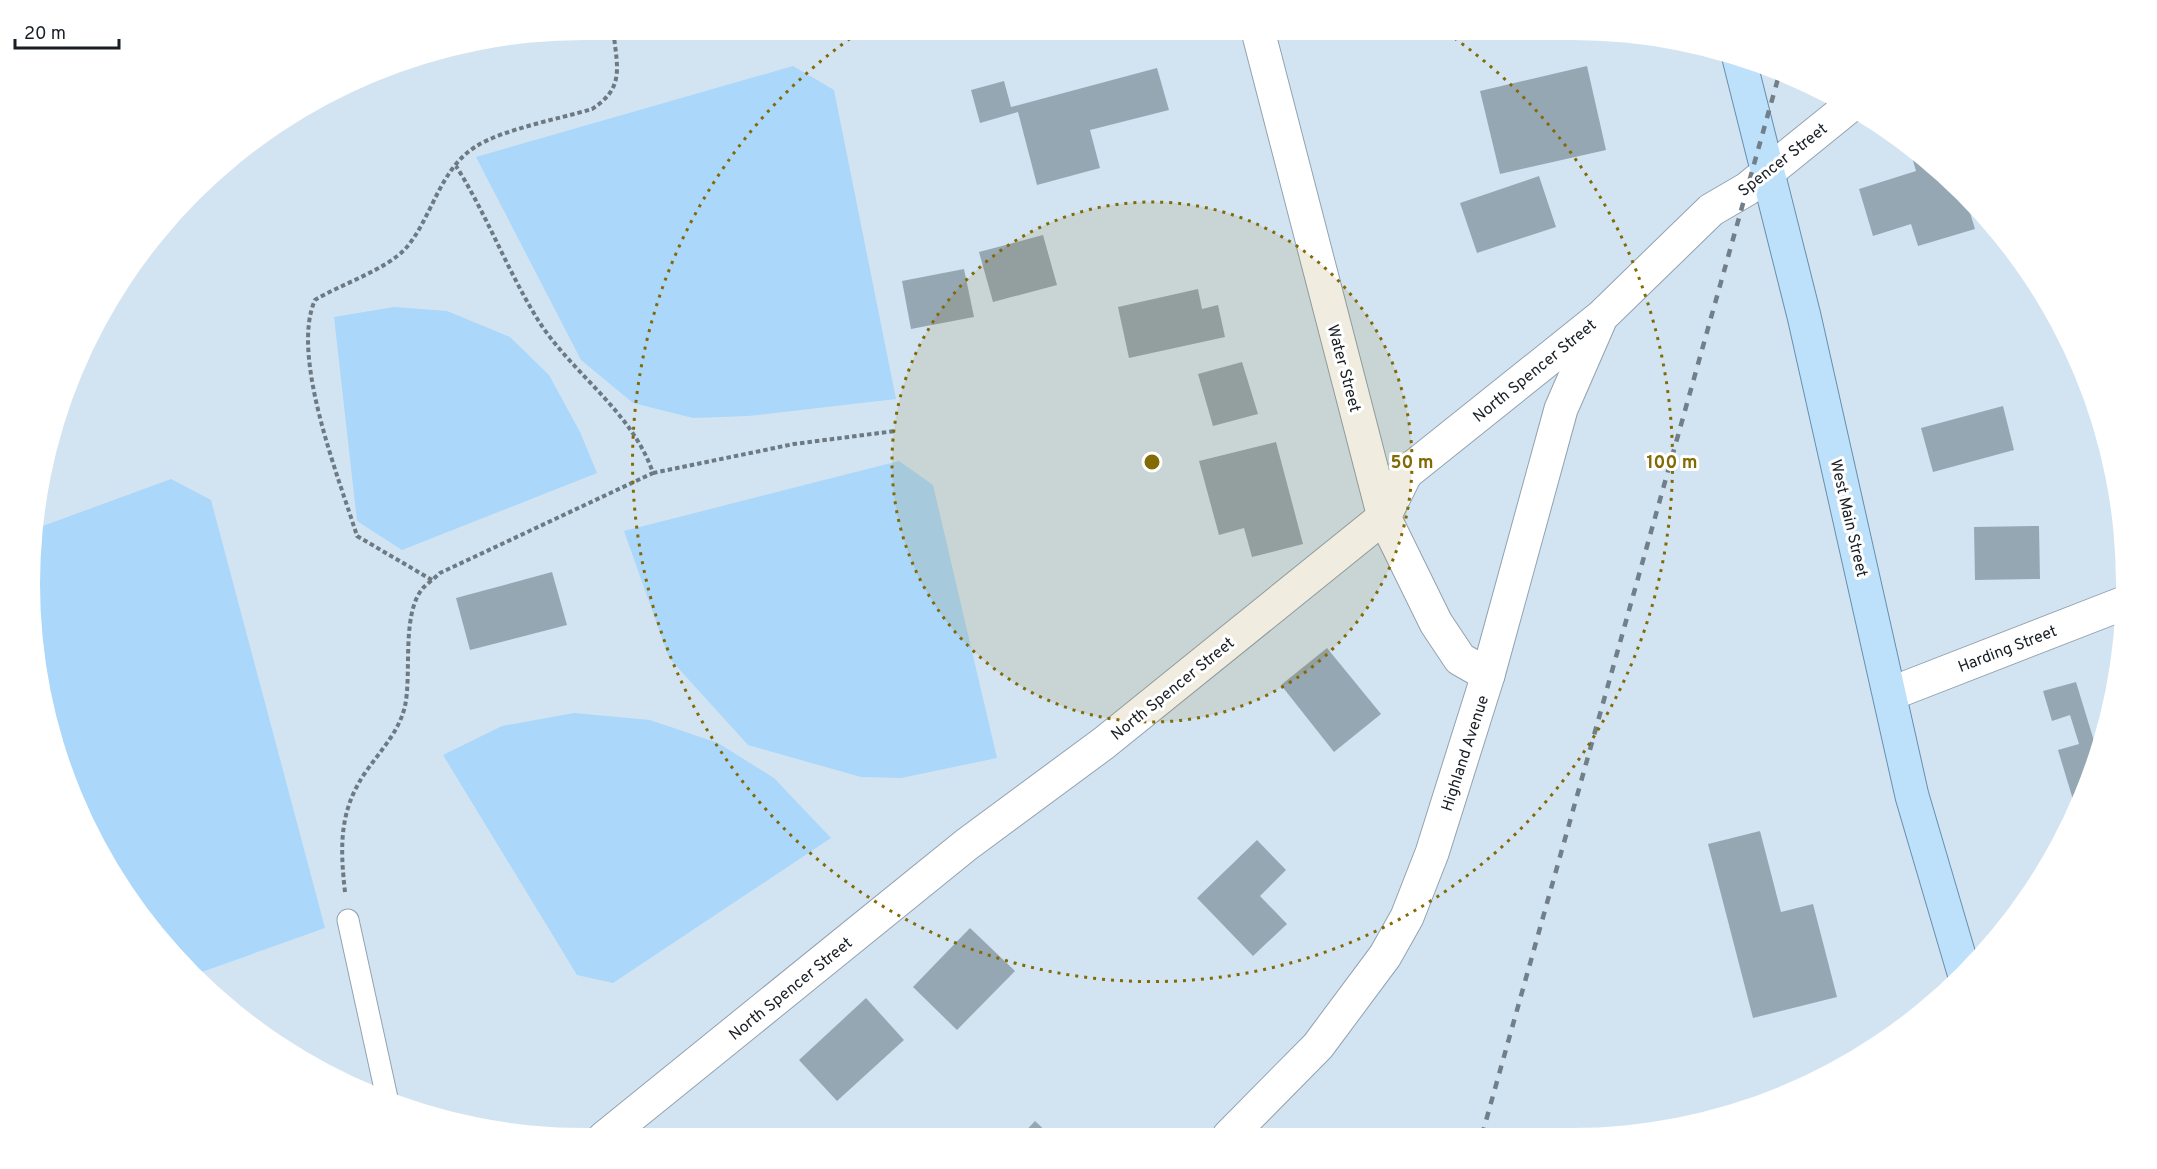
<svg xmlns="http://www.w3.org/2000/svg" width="2157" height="1169" viewBox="0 0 2157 1169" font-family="Overpass,sans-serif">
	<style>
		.green { fill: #abd7fa }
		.building { fill: #96a7b4 }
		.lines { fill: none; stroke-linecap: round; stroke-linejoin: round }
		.lane-casing { stroke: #92a2b0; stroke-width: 23 }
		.street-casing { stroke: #92a2b0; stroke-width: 35 }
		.primary-casing { stroke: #678fae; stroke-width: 35 }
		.path { stroke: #6e7a83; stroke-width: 4; stroke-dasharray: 4.5 3; stroke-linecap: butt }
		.lane { stroke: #fff; stroke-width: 21 }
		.street { stroke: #fff; stroke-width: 33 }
		.primary { stroke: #bde0fb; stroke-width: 33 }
		.rail { stroke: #737f88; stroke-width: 4.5; stroke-dasharray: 8 8; stroke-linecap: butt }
		.ring { fill: none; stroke: #836a04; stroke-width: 3; stroke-dasharray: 3 6 }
		.labels { text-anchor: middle; stroke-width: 6; stroke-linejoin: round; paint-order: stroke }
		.street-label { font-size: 16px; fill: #191f24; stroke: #fff }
		.centre { fill: #836a04; stroke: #fff; stroke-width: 3 }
		.ring-label { font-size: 18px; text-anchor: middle; font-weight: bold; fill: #836a04; stroke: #fff; stroke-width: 6; stroke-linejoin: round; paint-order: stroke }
	</style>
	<rect width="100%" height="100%" fill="#d2e4f2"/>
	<g class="green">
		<path d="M793,66L834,90L896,399L748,416L693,418L633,403L581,360L476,157Z"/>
		<path d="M394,307L447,311L510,337L549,375L580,432L597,473L402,550L357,521L334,317Z"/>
		<path d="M899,461L933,485L997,758L901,778L861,777L748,745L669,658L624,531Z"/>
		<path d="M171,479L211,500L325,928L199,973L168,950L72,797L31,621L40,527Z"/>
		<path d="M574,713L650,720L718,743L774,778L831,838L613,983L577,975L443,755L502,726Z"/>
	</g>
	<g class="building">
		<path d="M1587,66L1606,150L1500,174L1480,91Z"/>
		<path d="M1157,68L1169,110L1090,130L1100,168L1037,185L1018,112L980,123L971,90L1004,81L1011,107Z"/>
		<path d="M1909,147L1938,167L1965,196L1975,229L1918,246L1911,224L1873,236L1859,189L1916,171Z"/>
		<path d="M1539,176L1556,227L1477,253L1460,203Z"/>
		<path d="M1043,235L1057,285L993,302L979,252Z"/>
		<path d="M964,269L974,317L911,329L902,281Z"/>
		<path d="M1198,289L1202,309L1218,305L1225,337L1129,358L1118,307Z"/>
		<path d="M1242,362L1258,414L1213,426L1198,374Z"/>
		<path d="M2003,406L2014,450L1933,472L1921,428Z"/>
		<path d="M1276,442L1303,544L1252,557L1244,528L1219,535L1199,461Z"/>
		<path d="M2039,526L2040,579L1975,580L1974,527Z"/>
		<path d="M552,572L567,625L470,650L456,598Z"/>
		<path d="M1327,648L1381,714L1334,752L1281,685Z"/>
		<path d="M2076,682L2094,741L2103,738L2098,762L2080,801L2074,803L2058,750L2079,744L2070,715L2052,721L2043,691Z"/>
		<path d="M1760,831L1781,912L1813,904L1837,997L1753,1018L1708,844Z"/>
		<path d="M1257,840L1286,870L1260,896L1287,924L1253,956L1197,898Z"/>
		<path d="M970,928L1015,971L957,1030L913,987Z"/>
		<path d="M866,998L904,1040L837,1101L799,1060Z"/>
		<path d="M1035,1121L1051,1136H1021Z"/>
	</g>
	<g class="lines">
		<defs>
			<path id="lane" d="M348,920L387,1098"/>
			<g id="street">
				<path d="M1258,31L1384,517L1436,623L1460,659L1488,675"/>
				<path d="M1890,694L2124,603"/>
				<path d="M1229,1136L1318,1046L1385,956L1407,917L1432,853L1488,675L1561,409L1599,322"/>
				<path d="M604,1138L966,845L1104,743L1384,517L1406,473L1601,317L1711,210L1747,189L1851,105"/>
			</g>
			<path id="primary" d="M1739,58L1804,316L1912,796L1965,976"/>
		</defs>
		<use href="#lane" class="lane-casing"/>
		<use href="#street" class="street-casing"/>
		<use href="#primary" class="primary-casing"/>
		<g class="path">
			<path d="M653,473L794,444L895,431"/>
			<path d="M432,580L357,536C339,478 290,356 315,300C341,284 386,270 406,248C432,218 439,170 475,147C503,129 559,119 592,109C623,89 618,70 614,37L619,30"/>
			<path d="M345,892C340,847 339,811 365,773C380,751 399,732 405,706C412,673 401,614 423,588C428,583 435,578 440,573L653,473C632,411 572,374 538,320C507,270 487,215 456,166"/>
		</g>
		<use href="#lane" class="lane"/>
		<use href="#street" class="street"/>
		<use href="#primary" class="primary"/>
		<path class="rail" d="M1482,1135L1779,75"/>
	</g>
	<circle cx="1152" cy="462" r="260" fill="#836a04" fill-opacity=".12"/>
	<g class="ring">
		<circle cx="1152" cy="462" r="260"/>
		<path d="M1447 33A520 520 0 1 1 861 31"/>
	</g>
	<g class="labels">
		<g class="street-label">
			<text transform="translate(1782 159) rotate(-38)" y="6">Spencer Street</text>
			<text transform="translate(1345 368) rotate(75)" y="6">Water Street</text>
			<text transform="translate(1534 370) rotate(-39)" y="6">North Spencer Street</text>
			<text transform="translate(1850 518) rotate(77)" y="6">West Main Street</text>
			<text transform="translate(2007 648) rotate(-21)" y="6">Harding Street</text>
			<text transform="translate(1172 688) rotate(-39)" y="6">North Spencer Street</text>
			<text transform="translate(1464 753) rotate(-72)" y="6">Highland Avenue</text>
			<text transform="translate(790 988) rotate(-39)" y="6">North Spencer Street</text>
		</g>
	</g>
	<path d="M0 0H2157V1169H0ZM584 40H1572A544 544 0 0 1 2116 584V584A544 544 0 0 1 1572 1128H584A544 544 0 0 1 40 584V584A544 544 0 0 1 584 40Z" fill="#fff" fill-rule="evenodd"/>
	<circle cx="1152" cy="462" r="9" class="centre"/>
	<g class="ring-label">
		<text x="1412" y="468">50 m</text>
		<text x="1672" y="468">100 m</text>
	</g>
	<path d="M15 39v9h104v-9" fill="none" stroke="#191f24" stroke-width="3"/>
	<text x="24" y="39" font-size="18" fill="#191f24" stroke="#ffffff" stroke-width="4.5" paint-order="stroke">20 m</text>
</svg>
